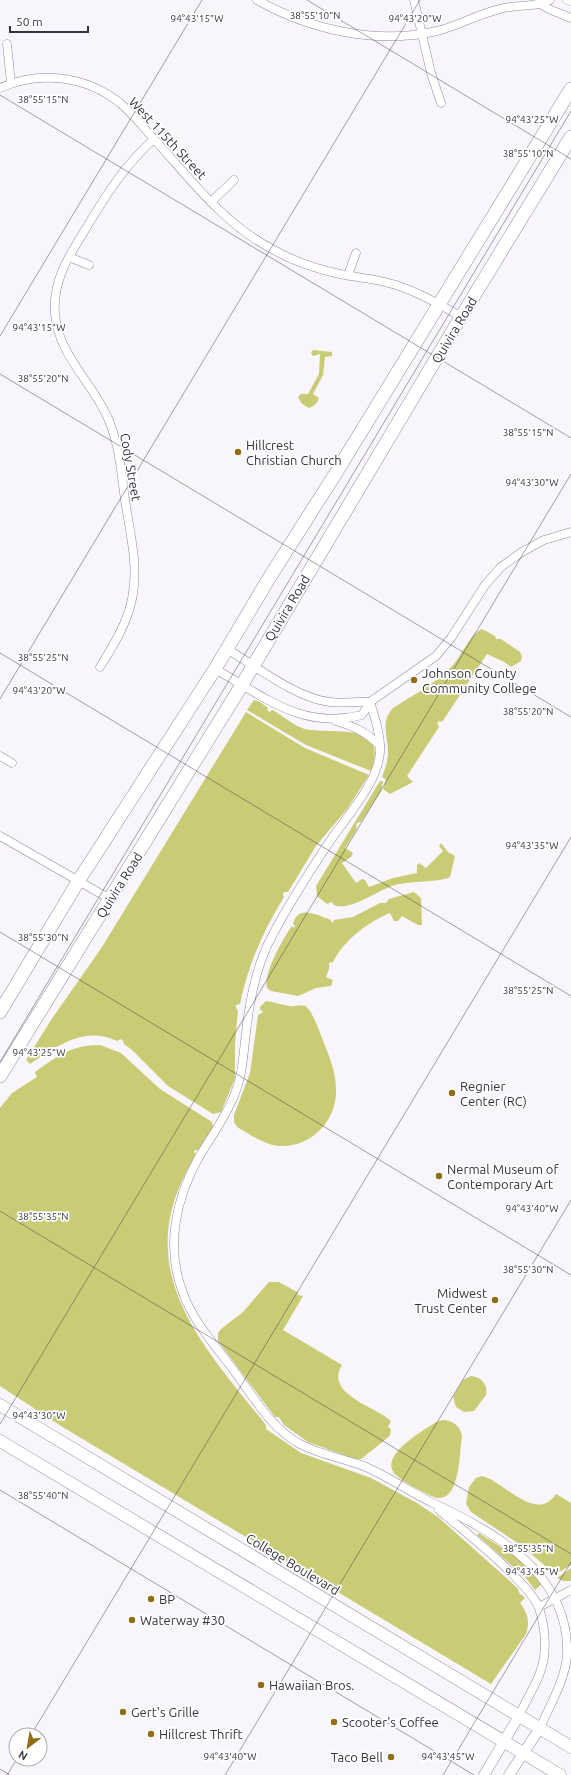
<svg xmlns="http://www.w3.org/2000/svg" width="571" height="1775" viewBox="0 0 571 1775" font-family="Ubuntu,sans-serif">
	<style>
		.green { fill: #c9cc74 }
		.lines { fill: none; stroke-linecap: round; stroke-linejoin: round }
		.minor-casing { stroke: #9387a5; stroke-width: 9 }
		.tertiary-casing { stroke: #9387a5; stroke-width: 11 }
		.secondary-casing { stroke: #9387a5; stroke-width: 13 }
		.primary-casing { stroke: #9387a5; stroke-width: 14 }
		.minor { stroke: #fff; stroke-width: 8 }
		.tertiary { stroke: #fff; stroke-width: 10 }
		.secondary { stroke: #fff; stroke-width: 12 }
		.primary { stroke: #fff; stroke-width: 13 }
		.ticks { fill: none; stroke: #37323f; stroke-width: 1; stroke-opacity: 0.45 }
		.poi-dot { fill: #916e14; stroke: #fff; stroke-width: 1.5 }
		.labels { text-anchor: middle; stroke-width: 3.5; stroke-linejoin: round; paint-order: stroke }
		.street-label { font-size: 13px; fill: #37323f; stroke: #fff }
		.poi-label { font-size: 13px; fill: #37323f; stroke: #fff; text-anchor: start }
		.ticks-label { font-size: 10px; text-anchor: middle; fill: #37323f; stroke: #fff; stroke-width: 3.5; stroke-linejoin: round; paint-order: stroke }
	</style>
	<rect width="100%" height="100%" fill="#f8f5fc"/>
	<g class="green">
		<path d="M313,350L332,352V356L325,357L323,375L313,394L319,398C317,404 314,406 309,408L302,404L298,397L301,394H308L319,374L320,354L313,356L311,353Z"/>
		<path d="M482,629L495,636L496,639H501L520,652L522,656L521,661L511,667L504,662L487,654L442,722L439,721L437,723L439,727L407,776L413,782L390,794L383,789L386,780L382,777C385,769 388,761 388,752C388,735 380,722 393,708C413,695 437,683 453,665C461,656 471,633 482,629Z"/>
		<path d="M254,700L260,702L268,708L267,710L270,712L272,710L276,712C285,718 295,726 305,729C332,735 390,720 371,771L306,745L247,710Z"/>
		<path d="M246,712L305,748L369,775L347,809L316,846L288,892H284L283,895L284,897C263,931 248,965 240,1004L236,1005V1008L238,1011L235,1043V1078L221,1112L213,1114L168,1086L132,1050L124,1044L123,1041L121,1039L117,1041C84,1025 56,1047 30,1064L26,1060L51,1020L102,947Z"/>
		<path d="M380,781H383L381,791L361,822L357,823L356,825L357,829L345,848L353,853L351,857L342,863L356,883L362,879L365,880L369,887L393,878L417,873V865L419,863L426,868L443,851L439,846L441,843L448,852L455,856L450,877C442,882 409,881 395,885C378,890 354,909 337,906C332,905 335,904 331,902L327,904L317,896L316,886Z"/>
		<path d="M414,892L421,898L422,925H418L402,916L398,921H394L390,913C368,922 344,940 333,962L329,963V969L326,977L333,980L331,986L316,988L298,996L271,991L267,988C263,974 283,938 292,926L294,928L295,926L293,924C297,907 312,913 323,917C323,918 328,918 329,919C331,920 331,922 333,923L334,920L353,917L380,903H386L389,899Z"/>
		<path d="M266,1001C274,1002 282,1005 290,1006C294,1007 301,1004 305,1006C312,1010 319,1030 322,1038C329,1056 336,1071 336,1090C337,1125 304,1154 269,1144C258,1140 247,1133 237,1127L234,1122V1115L250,1073L258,1015L262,1013L263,1011L260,1010V1007Z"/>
		<path d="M100,1045L121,1053L160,1089L212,1122L213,1127L199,1150H195L194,1152L196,1154L194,1158C128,1268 199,1341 266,1425V1429L301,1453L371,1478L417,1503L438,1517L512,1583L518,1589L520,1595L521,1594L525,1598L520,1603C528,1613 530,1623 526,1634L491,1684L61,1426L0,1386V1108L12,1093L37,1077L35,1072C58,1056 71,1045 100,1045Z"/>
		<path d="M269,1282H279L297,1292L298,1295L303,1296L283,1330L342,1365C324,1394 375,1406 391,1421L388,1427L391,1429L390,1435L385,1440L361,1459H355L308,1442L284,1425L279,1417H275L218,1341V1333L221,1329L243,1312Z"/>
		<path d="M471,1376C482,1377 488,1385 486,1395L474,1411L464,1412L456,1407L453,1397L463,1380Z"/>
		<path d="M442,1420C453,1420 460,1426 462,1436C459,1453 461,1509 431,1496C420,1490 405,1484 396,1475C377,1456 423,1431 436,1422Z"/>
		<path d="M482,1476C504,1481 536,1524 556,1494L571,1503V1565L554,1575L553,1570L551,1571L522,1546L471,1512L466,1504L469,1487L476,1478Z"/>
		<path d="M479,1533L521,1560L543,1583L535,1590L525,1577L477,1535Z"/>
		<path d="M571,1568V1581H563L557,1578Z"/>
	</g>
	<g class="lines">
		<defs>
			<g id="minor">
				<path d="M257,0C310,30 377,45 437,31C458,26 478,14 500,9C516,4 536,8 550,0"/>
				<path d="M414,0L431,73L441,103"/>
				<path d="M567,0L571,1"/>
				<path d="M542,5L551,10L571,18"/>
				<path d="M7,44L11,83"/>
				<path d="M0,88C40,70 86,76 120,103C133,114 144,128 155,140C191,180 224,224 272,249C293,261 316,269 340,274C359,278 378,279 396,285C420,293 440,304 461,317"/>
				<path d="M211,202L234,180"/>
				<path d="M69,257L89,265"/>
				<path d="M348,275L356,253"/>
				<path d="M227,649C256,666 297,699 330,702C343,704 357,701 370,702"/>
				<path d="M100,667C113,646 127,624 132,599C139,567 130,533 125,500C121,471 119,439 105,412C88,379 58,352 55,314C52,279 71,253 88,225C108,192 125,165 154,139"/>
				<path d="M215,669C265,697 302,730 362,715L370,702L436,656L451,638L485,585L501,567L522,552L544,540L571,532"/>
				<path d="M370,702C375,718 381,736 380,752C378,783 347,816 330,841C308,874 284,911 267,946C255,973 249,1004 246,1033C243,1055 243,1075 234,1096C225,1118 211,1137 199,1157C176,1198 165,1247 183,1293C193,1321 214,1344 232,1368C252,1394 270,1428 300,1444C319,1454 341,1458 361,1465C387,1475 409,1492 435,1504C496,1533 571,1574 567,1657C564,1682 550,1705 540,1728"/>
				<path d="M336,721C355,727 365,731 380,746"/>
				<path d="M0,756L12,763"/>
				<path d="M0,836L110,899"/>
				<path d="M439,1510C462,1529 529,1582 539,1608C544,1623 546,1641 544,1657C541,1678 528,1696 519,1716"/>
				<path d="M539,1607L571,1590"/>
			</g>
			<g id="tertiary">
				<path d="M484,1775L519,1716"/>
				<path d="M509,1775L540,1728"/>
			</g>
			<g id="secondary">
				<path d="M0,1405L571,1747"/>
				<path d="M0,1441L560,1775"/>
			</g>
			<g id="primary">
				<path d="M0,1012L79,880L215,669L271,575L334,476L571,89"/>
				<path d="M0,1076L237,693L461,317L571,137"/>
			</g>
		</defs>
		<use href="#minor" class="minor-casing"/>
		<use href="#tertiary" class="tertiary-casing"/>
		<use href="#secondary" class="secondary-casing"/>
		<use href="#primary" class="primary-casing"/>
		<use href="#minor" class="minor"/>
		<use href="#tertiary" class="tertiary"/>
		<use href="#secondary" class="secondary"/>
		<use href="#primary" class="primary"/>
	</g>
	<path class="ticks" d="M307,0L571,159M0,95L571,438M0,336L202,0M0,374L571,717M0,653L571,996M0,699L420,0M0,932L571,1275M0,1062L571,111M0,1211L571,1554M0,1424L571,474M0,1490L474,1775M31,1735L571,837M0,1769L10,1775M7,1775L17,1759M225,1775L571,1200M443,1775L571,1562"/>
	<g class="poi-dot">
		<circle cx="238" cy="452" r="4"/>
		<circle cx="414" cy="680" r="4"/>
		<circle cx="452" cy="1093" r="4"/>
		<circle cx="439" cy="1176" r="4"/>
		<circle cx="495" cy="1300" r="4"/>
		<circle cx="151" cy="1599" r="4"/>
		<circle cx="132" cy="1620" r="4"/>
		<circle cx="261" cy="1685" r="4"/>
		<circle cx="123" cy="1712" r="4"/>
		<circle cx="334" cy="1722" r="4"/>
		<circle cx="151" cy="1734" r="4"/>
		<circle cx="391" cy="1757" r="4"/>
	</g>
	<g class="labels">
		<g class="street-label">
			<text transform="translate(168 138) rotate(47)" y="5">West 115th Street</text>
			<text transform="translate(454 330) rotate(-59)" y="5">Quivira Road</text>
			<text transform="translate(131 467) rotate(80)" y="5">Cody Street</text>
			<text transform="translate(287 608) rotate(-59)" y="5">Quivira Road</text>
			<text transform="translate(119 885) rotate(-58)" y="5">Quivira Road</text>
			<text transform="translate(293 1564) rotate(31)" y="5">College Boulevard</text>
		</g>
		<g class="poi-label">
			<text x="246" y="450">Hillcrest<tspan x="246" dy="15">Christian Church</tspan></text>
			<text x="422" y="678">Johnson County<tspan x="422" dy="15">Community College</tspan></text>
			<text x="460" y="1091">Regnier<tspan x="460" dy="15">Center (RC)</tspan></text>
			<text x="447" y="1174">Nermal Museum of<tspan x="447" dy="15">Contemporary Art</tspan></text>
			<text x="487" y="1298" text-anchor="end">Midwest<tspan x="487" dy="15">Trust Center</tspan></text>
			<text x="159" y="1604">BP</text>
			<text x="140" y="1625">Waterway #30</text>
			<text x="269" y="1690">Hawaiian Bros.</text>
			<text x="131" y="1717">Gert's Grille</text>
			<text x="342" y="1727">Scooter's Coffee</text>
			<text x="159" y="1739">Hillcrest Thrift</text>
			<text x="383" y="1762" text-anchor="end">Taco Bell</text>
		</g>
	</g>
	<g class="ticks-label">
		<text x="315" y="19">38°55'10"N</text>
		<text x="197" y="22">94°43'15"W</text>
		<text x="415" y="22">94°43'20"W</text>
		<text x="43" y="103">38°55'15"N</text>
		<text x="532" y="123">94°43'25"W</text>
		<text x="528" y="157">38°55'10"N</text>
		<text x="39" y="331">94°43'15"W</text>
		<text x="43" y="382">38°55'20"N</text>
		<text x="528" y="436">38°55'15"N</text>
		<text x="532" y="486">94°43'30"W</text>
		<text x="43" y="661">38°55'25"N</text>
		<text x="39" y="694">94°43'20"W</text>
		<text x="528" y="715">38°55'20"N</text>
		<text x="532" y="849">94°43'35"W</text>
		<text x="43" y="941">38°55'30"N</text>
		<text x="528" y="994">38°55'25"N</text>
		<text x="39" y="1056">94°43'25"W</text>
		<text x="532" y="1212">94°43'40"W</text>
		<text x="43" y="1220">38°55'35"N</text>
		<text x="528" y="1273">38°55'30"N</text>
		<text x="39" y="1419">94°43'30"W</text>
		<text x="43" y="1499">38°55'40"N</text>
		<text x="528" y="1552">38°55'35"N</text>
		<text x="532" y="1575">94°43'45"W</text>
		<text x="230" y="1760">94°43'40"W</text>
		<text x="448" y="1760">94°43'45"W</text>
	</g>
	<g transform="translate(28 1747) rotate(211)"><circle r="19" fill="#ffffff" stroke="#afadb2"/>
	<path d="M0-3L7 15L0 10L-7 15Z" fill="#916e14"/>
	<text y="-6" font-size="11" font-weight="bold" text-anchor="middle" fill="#37323f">N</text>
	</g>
	<path d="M10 26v6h78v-6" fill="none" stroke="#37323f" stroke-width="2"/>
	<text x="16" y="26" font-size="12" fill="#37323f" stroke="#ffffff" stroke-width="3" paint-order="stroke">50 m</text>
</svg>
